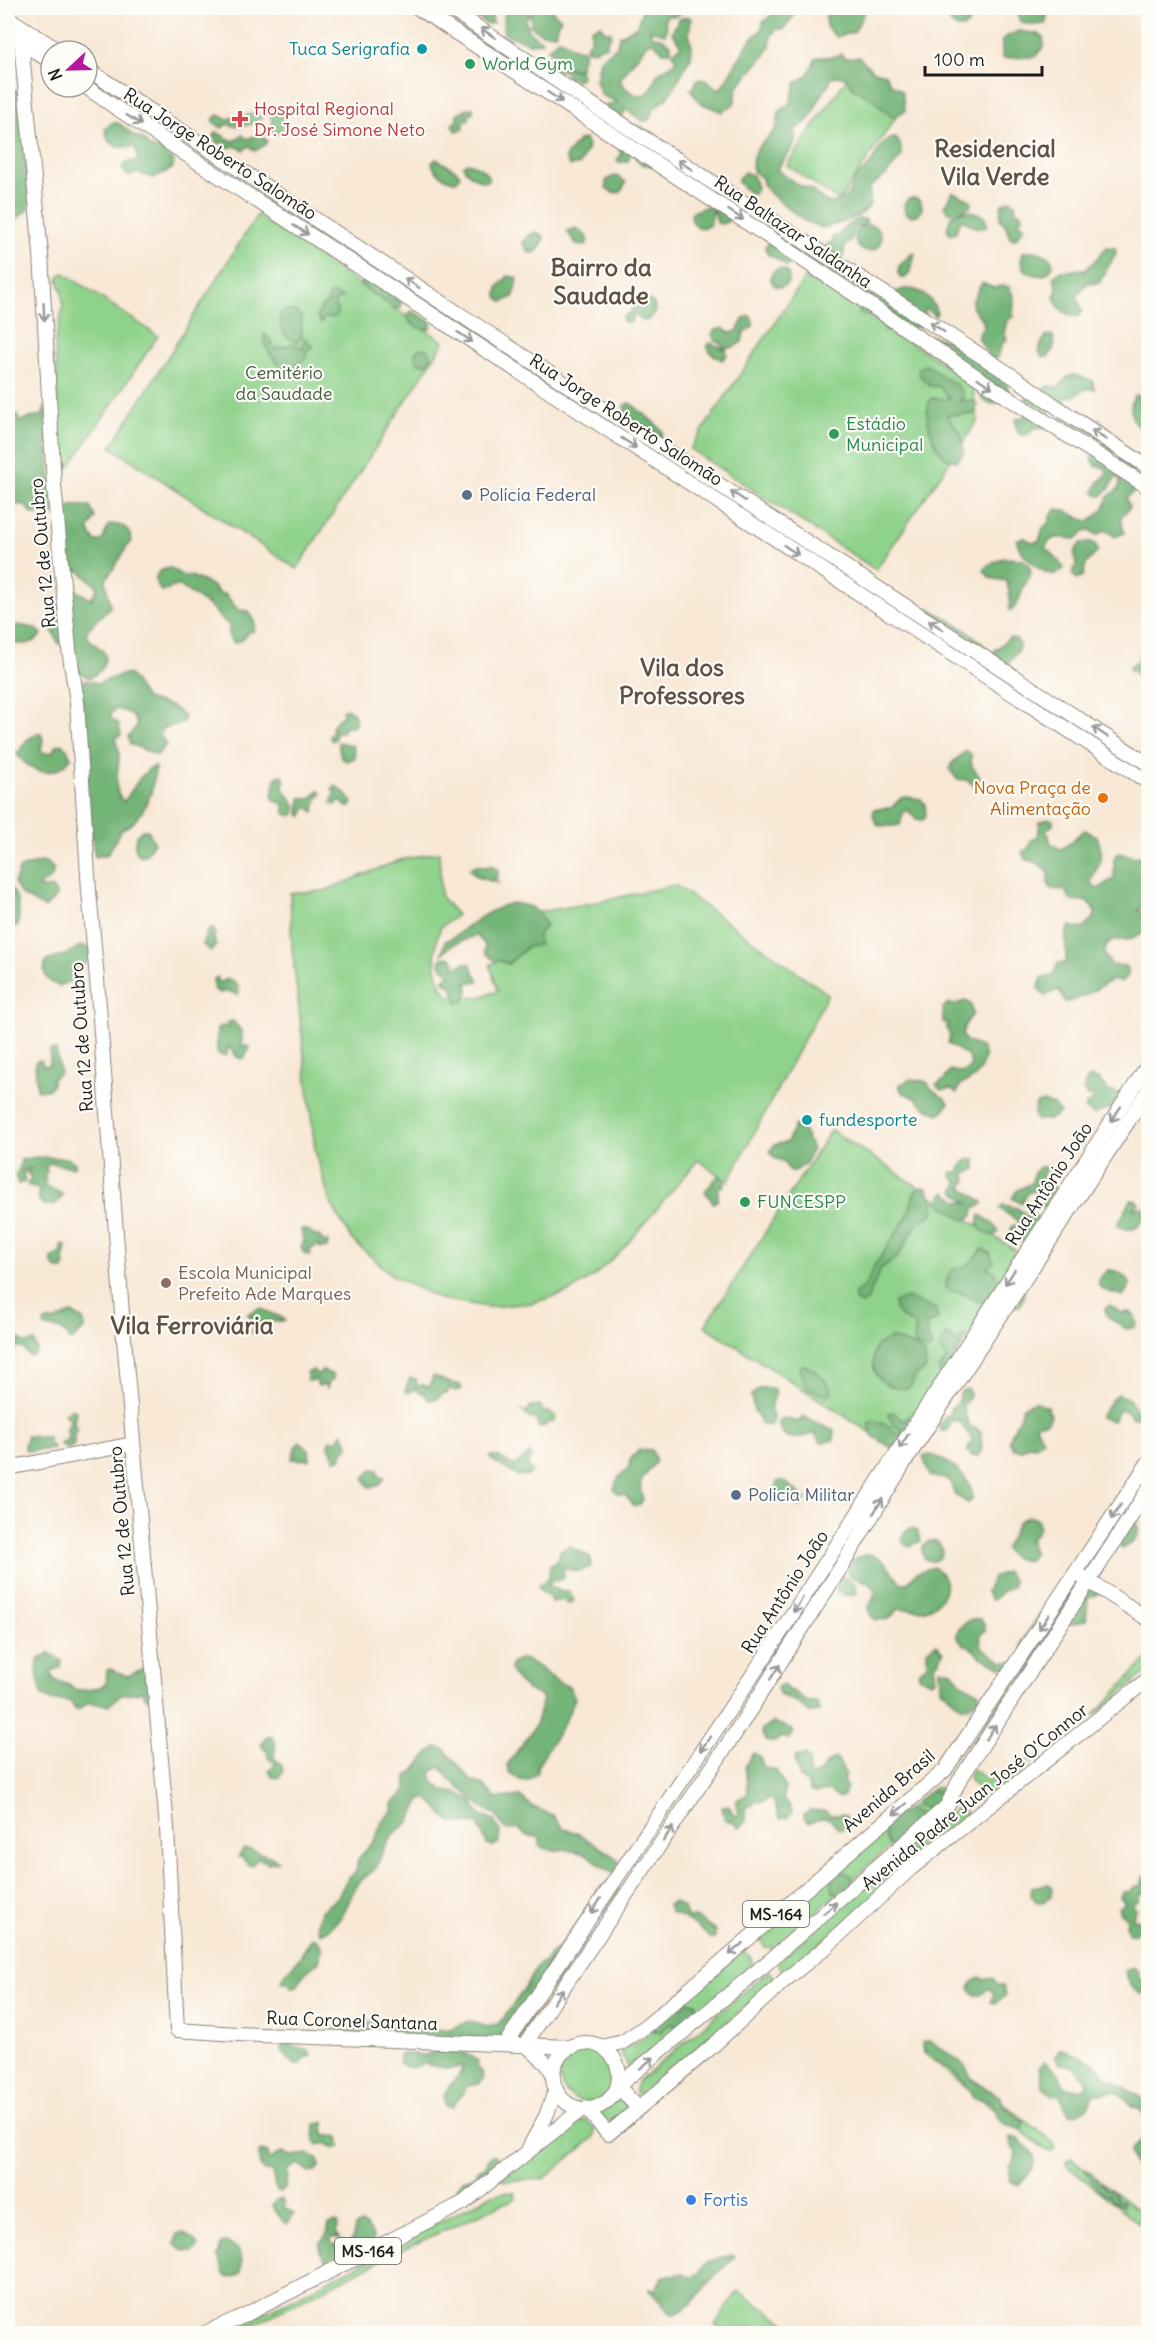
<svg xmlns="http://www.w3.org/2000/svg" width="1156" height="2341" viewBox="0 0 1156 2341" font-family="Delius,sans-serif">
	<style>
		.green { fill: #8fd28b; stroke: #567754; stroke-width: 1.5 }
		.forest { fill: #73b477; stroke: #48684a; stroke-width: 1.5 }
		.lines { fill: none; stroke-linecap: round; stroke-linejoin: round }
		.major-casing { stroke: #8a8278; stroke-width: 16 }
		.major { stroke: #fff; stroke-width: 14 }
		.oneway { stroke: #999 }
		.culture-dot { fill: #0f9aa8; stroke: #fdfcf7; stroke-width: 2 }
		.leisure-dot { fill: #2e9e5b; stroke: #fdfcf7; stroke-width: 2 }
		.health-dot { fill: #e0444e; stroke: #fdfcf7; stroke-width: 2 }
		.service-dot { fill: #5c6f8a; stroke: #fdfcf7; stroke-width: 2 }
		.food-dot { fill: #e8710a; stroke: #fdfcf7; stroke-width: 2 }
		.education-dot { fill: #8d6e63; stroke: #fdfcf7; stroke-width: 2 }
		.shop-dot { fill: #3f7fe0; stroke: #fdfcf7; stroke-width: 2 }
		.labels { text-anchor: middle; stroke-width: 4.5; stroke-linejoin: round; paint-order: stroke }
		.shield { fill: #fdfcf7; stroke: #605f5e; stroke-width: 1.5 }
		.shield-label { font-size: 16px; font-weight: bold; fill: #1c1c1c }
		.culture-label { font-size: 18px; fill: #0d838f; stroke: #fdfcf7; text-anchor: end }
		.leisure-label { font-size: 18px; fill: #27864d; stroke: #fdfcf7; text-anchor: start }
		.health-label { font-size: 18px; fill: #be3a42; stroke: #fdfcf7; text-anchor: start }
		.street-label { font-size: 18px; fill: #1c1c1c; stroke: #fdfcf7 }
		.park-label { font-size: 18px; fill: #445c43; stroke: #fdfcf7 }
		.service-label { font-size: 18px; fill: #4e5e75; stroke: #fdfcf7; text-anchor: start }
		.food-label { font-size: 18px; fill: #c56008; stroke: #fdfcf7; text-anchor: end }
		.education-label { font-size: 18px; fill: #785e54; stroke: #fdfcf7; text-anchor: start }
		.shop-label { font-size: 18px; fill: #366cbe; stroke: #fdfcf7; text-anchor: start }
		.district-label { font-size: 24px; font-weight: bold; fill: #615045; stroke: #fdfcf7 }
	</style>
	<rect width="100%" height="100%" fill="#fdfcf7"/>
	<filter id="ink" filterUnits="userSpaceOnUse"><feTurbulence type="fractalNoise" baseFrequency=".0167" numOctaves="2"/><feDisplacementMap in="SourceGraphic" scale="12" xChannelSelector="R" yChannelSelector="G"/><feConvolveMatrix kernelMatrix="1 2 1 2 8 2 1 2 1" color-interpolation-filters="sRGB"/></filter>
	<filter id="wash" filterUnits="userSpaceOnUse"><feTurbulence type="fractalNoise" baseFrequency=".008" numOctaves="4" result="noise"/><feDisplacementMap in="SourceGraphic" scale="24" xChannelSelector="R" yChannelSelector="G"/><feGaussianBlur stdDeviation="1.35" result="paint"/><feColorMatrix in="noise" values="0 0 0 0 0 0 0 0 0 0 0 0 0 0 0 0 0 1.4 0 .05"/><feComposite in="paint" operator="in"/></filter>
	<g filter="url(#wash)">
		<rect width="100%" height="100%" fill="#f8e8d5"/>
		<g class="green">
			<path d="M847,78L899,113L839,201L787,165Z"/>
			<path d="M257,215L444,342L297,569L111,447Z"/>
			<path d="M64,273L158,336L58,484L57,464L60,451L55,342L63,308L62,292L58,281L60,275Z"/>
			<path d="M807,275L972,382L978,420L876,570L690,449Z"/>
			<path d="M439,852L441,897L457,915L441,927C432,946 433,981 449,996L480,997L498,991L490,965L498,960L508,964L527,947L546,926L539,912L597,902L675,885L828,994L728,1182L698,1160L622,1250L594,1276L569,1292L532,1303L487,1307L440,1299L392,1275L352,1240L330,1202L315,1150L292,948L290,893L324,891L400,860Z"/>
			<path d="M831,1130L1021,1254L896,1449L705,1326Z"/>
			<path d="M1070,1592L1072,1594L960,1769L956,1768Z"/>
			<path d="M1148,1658V1671L1092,1717Z"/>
			<path d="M1031,1758L1034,1762L995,1795C987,1795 973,1786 969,1778L972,1769L988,1781Z"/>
			<path d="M934,1787H939L943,1792V1799L776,1948L765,1947L762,1942L761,1936Z"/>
			<path d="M960,1805L967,1815L905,1865L888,1866V1864Z"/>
			<path d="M896,1874V1879L789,1970L780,1969L778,1962L875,1876Z"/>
			<path d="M745,1953L752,1958V1966L628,2073L626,2062L620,2051L637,2043L739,1954Z"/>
			<path d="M768,1971L774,1976L772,1983L646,2093L642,2095L637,2094L635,2089L638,2082Z"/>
			<path d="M929,2044L1054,2143L1055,2148L1052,2151H1047L924,2053L923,2048Z"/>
			<circle cx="587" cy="2075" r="27"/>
			<path d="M620,2098L627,2107V2111C618,2118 605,2129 600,2112Z"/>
			<path d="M580,2121C587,2119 590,2123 595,2129L594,2137L544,2179L503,2181V2178Z"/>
			<path d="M1071,2158L1148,2218V2230L1067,2166L1066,2162Z"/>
			<path d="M505,2192L515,2193L516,2198L403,2249L237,2333L217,2334L287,2302L489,2196Z"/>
			<path d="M738,2291L786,2323L779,2333H729L715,2325Z"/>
		</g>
		<g class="forest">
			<circle cx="960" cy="17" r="11"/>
			<path d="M469,8H484L492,16L493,23L486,24L475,16Z"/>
			<path d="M507,8H528L530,13L524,22L529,25L528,31L542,41L541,42L529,43L504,34L503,21Z"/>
			<path d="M537,8H553V12L561,19L555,32L556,34L541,33L532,27L530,16Z"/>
			<path d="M643,8H686L677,16H667L665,19L667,30L665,34L650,30L652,36L661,37L671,45V52H663L654,42L647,44L620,79C622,87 633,95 642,96L651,90L657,74L676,62L673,52L681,46L672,32L679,19L688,16L691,19L689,33L692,47L691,57L668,98L654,108L649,120L643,121L624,108L625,112L620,118L605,106L617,102L601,95L596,80L600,60L617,46L619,36L637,26Z"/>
			<path d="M780,8H794V15L784,29H777L771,36L770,46L765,55L738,86L734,104L722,112L700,103L690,89H693L697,80L706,79L715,88H721L749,42L762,29L763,22Z"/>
			<path d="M826,8H867L854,32L836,37L826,27Z"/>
			<path d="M1029,8H1044L1047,16L1045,24L1030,25L1021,22L1018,17L1019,13Z"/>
			<path d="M600,25L605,31L611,32V37L607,39V46L599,47L596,51L588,50L586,47L591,39V29Z"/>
			<path d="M1018,31L1038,34L1043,37L1044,46L1035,57L1002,58C1003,37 995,42 1018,31Z"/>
			<path d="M559,39C570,41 568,50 585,50L580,68L575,70L581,72L582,77L576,80L568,78L564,71L553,70L544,61L545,58L551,56L560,65L574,70L562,64L548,49Z"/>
			<path d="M841,54L845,58L859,57L872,70L885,74L891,84L902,91L905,111L892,117L872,99L854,89L847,78L837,76L831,78C829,87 823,92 819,100C815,107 814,115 807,121C803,125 799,126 795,130C799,148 784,156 777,170L798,185L810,189L825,201L833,203C854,196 847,191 857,177C860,173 865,171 868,167C877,157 879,139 896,138L900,144L902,156L885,176L869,188C869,193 872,201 869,206C862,218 835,225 822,228L803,220L772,195L763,184L762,178L753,171C748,144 771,142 777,126C778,122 778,116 779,112L790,103L796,83L807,76L816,58C825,55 832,59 841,54Z"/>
			<path d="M8,89L16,90L21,95V118L30,202L28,209L8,227Z"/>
			<path d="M468,108H473V112L469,115V120L463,123L464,129L456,131L452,125L457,120V114Z"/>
			<path d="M275,109L277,111L283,110L287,114L283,117L282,130L277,134L273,133L270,129L273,122L269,114Z"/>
			<path d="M257,113L263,118C254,125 238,129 227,124L222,128L213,122L214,118L218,115L226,119Z"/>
			<path d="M113,122L120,124L134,136L143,139L150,148H161L174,162L172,169L153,178L138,173L128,176L122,169C124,160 130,164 136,160L138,157L135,147H117L108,140L105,129Z"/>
			<path d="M635,126L642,127L647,132H654V135L664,142L674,163L672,166L643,165L637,161L635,155L648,147L637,139C630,144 632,154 628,161L619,163L617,160L621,155L618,145L622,137L620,130Z"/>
			<path d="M216,132L233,141L242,135L247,139L256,135L265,138L267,141L265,145L255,151L249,146L244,150L234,146L228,148L222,142L218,145L213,137Z"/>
			<path d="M585,139L588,147C587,150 581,162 580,164L570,166L566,160V156L579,140Z"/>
			<path d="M436,159L457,171L460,176L456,181C447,181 434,172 432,163Z"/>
			<path d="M467,163C477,165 486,169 489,180L485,182C478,180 466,174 463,166Z"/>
			<path d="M744,172L753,175L757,188L754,194L748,192L738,182V179Z"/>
			<path d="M617,176L626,182L621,192L613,193L606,188V181L612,177Z"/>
			<path d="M953,192L972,201L970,207L957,213L947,212L944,206Z"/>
			<circle cx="913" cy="207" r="9"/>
			<path d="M1010,200L1015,204L1016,212L1022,213L1023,216L1018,222L1025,226L1016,239L1010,238L1006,226L1000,219L1002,204Z"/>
			<path d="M729,201L739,207C733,215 728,227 717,223L714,208L710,225L704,228L697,227L692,221L691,214C703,204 717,207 729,201Z"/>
			<path d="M965,211C976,211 989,214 986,227L977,228L961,219L955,233L950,235L947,229L951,216Z"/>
			<path d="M858,219H865L867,222L854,229L850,242L845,246C844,260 838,264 827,272L831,275L847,273L851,278C841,293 835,293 824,281L818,284L809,280L803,268L819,265L818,261L828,243L833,242L832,237L839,235L844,227Z"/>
			<circle cx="868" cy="238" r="13"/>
			<path d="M576,228L587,237V245L576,244L567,231Z"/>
			<path d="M535,232L543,235L544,240L537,251L533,253L528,252L523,243L527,237Z"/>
			<path d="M769,242L797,255L792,263L787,266L774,257L768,255L765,247Z"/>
			<path d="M1107,247L1115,248L1116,253L1099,283H1087L1077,296L1082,311L1079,316C1068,318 1056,307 1054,296L1057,291L1054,276L1061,271C1070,272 1075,269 1084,269V272Z"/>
			<path d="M1033,251L1042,253L1051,259L1053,265C1047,280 1033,277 1023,268L1021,261L1023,252Z"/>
			<path d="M913,252L915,254L909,274L905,278H901L898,273L899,266Z"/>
			<circle cx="780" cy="278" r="9"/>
			<path d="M508,276L518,278L514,296L503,302L497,297L498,287Z"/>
			<path d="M367,278L401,302V308L394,309C384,298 367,294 360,283Z"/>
			<path d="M854,282L887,287L890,288L891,296C908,280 931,293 937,313L935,316L927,309L924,311L930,326L885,330L883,319L875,313L865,316L859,312C858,305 853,288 854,282Z"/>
			<path d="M982,283L994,288L1000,286L1009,287L1014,298L1013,317L1007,320L1004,333L1007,339L1002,344L998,357L992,360C986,354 983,345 978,337L984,325L982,319L973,309L972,302Z"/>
			<path d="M332,293L343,298L334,301L338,314L335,317L324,318L321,323L317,316L323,305L329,303L327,298Z"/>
			<path d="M645,298L654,303L655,313L648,320L643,321L635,314L630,323L624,322L622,317L631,312L635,301Z"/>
			<path d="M286,310L295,311L302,317V338L297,342C280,336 280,328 280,313Z"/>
			<path d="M412,311L431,322V328C422,332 409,325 407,316Z"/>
			<path d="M750,316L753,321V327L744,332L742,342L734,347L725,349L727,355L722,360L711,353L707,346L710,343L725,349L720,342L715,341L712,334L715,330L723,328L730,333L737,331L744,318Z"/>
			<path d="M264,334L271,341L274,349L292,344L302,348L305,338L313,347L305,351L307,358L298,364L295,370L283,371C276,357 264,354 264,334Z"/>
			<path d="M1052,335C1057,343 1053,351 1048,357H1042L1039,352L1041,344L1046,336Z"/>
			<path d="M932,336L946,340L986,366L987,372L1006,378L1008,390L1003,399L994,404L988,403L982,399L979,392L972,385L971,378L929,337Z"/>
			<circle cx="423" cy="356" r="8"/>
			<path d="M925,365C933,366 935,371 942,376C952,383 959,383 963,397L960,401L974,400L977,405L974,414L946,415L961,433L964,452L957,461L947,459C934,448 920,413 932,398L951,399L946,395L940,387L930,386L920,376L919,369Z"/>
			<path d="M1074,375L1092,380L1095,389H1085L1075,396L1066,397L1065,405L1050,409L1046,427L1033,428L1030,433L1024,436L1018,433L1015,422L1018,418L1025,417L1024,411L1028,394L1042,392L1046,386L1059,387L1067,377Z"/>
			<path d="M1140,395L1148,397V436C1136,425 1125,415 1134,396Z"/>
			<path d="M629,403C633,404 661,428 663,432L661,437L656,438L625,415L624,406Z"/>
			<path d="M45,406L54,515L32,514L25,505L8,504V415L17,414L19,421L43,415Z"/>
			<path d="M1066,415L1081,421L1087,419L1093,421L1099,419L1108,428L1109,435L1085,442L1059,439L1055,429L1057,419Z"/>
			<path d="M1104,442L1114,451L1112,454L1115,459L1125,460L1137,466L1132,470L1136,490L1126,498L1130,507L1121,517L1124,533L1115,537L1105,530L1097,535L1089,530L1082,532L1081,536L1075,539C1062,538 1052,533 1045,548L1053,554L1064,568L1062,571C1060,572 1054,574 1052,574C1041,573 1017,552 1017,540L1023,537L1032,542L1039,541L1043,528L1050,522V515L1057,509C1070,510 1078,520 1090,521L1104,508L1108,497L1118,489L1121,479L1115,478L1109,489L1101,496L1096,495L1094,492L1098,483L1107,474L1106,468L1096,466L1091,458L1099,450Z"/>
			<path d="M70,506H90L95,518L88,530L95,541H102L109,524C123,525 129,526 131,541L105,581L111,606L87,630V638L103,651L106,657L101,670L90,678L77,672L68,636L59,644L49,624L51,621L63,617L54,607L71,598L69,592L77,591L91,599L98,587L78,570L67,576L62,516Z"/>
			<path d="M1091,542L1096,545L1098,551L1086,564L1083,576L1077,579L1072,574L1076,565C1075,556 1073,550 1081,543Z"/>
			<path d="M1003,558L1023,559C1038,574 1028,575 1023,588C1020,597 1019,603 1012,610H1009L1010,599L1007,581L990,578L984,570L988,565Z"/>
			<path d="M171,568L183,576H191L211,585L219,593L226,595L238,610L249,611L255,624L254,631L247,633L244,639L234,643L229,637V625L220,618L213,609L180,586H176L163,591L160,590L155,580C157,571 162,569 171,568Z"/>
			<path d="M927,608C939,613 984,639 986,650H983L970,640L923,613Z"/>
			<path d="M17,625L34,628L42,634C34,645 20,647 9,640L10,631Z"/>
			<path d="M1009,638L1016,639L1020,645L1018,651L1006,667L994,656V651Z"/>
			<path d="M1140,653L1147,655L1148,662L1140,676L1129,669L1131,665L1137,662Z"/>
			<path d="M124,674L130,675L146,699L173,707L184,716L183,723L163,728L160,734L166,745L157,755L130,744L128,737L137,726C134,714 128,712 117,709L111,713V719L118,723L121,735L116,738C115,744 118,746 119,751C121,771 109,786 124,802L140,778L150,768L156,767L151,794L142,812L133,823L121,830L108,854L95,857L89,822L86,764L89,750L80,686L84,680L98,683Z"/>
			<path d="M346,708L354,713L356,724L351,728L345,726L342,732L336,731L335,739L332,741L329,735L333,732L332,727L338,719L343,716L342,711Z"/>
			<path d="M41,733L43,740L41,749L43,753L53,752L55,746L62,744L67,749L71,758C54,780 30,774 16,752H19C24,742 30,735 41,733Z"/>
			<path d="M338,742L352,745L354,750L355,758L347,761L341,758Z"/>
			<path d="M966,751L971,754C971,759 970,765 974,769C979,776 983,777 980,787L977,788L967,780L957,779L950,770L951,764Z"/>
			<path d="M282,775L285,781L282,786C286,797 298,799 295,814L292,816L285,814L284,804L275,801L272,796L276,777Z"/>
			<path d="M336,786L347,795L352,802L350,807H347L339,800L336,805L331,803L335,793L332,789Z"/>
			<path d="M319,790L322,794L317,799L314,812L309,808H305L303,816L299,815L300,798L311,799Z"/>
			<path d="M907,797L921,799L925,804L926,817L923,820L916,819L906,809L903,813L900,825C887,827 870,830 874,809L891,808L901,798Z"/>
			<path d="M1049,819L1053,820V825L1045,831L1049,835L1050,842L1059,849C1070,847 1075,835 1085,830L1097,836C1105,859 1102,860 1091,879L1092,886L1098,889L1114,878V859L1117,853L1138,857L1148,852V899L1144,907L1138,910L1148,917V931L1128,940H1113L1107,944L1104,954L1111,965L1126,966L1128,976L1121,982L1112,980C1098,987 1079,1002 1065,1002L1059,990L1045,995L1038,988L1042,978L1052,976L1058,963H1066V933L1070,926L1083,929L1095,916C1095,902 1084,899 1071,901L1065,890L1052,889L1048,884V872C1041,864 1035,862 1025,859L1022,852L1028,849L1032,839L1038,837L1040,822Z"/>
			<path d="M142,830H148L154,842L147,854L142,856L138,854C133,846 134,836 142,830Z"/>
			<path d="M39,862H46L54,869L51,879L39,885V888H52L56,893V897L45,908L21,895L14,883L20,868Z"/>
			<path d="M476,865L486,867L492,865L498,870V877L494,878L498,883L478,877L469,869Z"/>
			<path d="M8,886C19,894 20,912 18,925L8,929Z"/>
			<path d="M512,903C532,906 537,907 546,926L538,935L539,945L527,947L508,964L499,960L496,962L485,953V945L476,935L452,945L442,954L445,941C461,935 458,932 469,925C483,915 496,907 512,903Z"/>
			<path d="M212,928L216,934L213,936L216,946L211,951L203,945L204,938L207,936L206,931Z"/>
			<path d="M82,945L90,949C90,965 79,966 76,978L59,986C45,981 42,974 46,961L65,955Z"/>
			<path d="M451,957L455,962L454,968L465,963L470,964L479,981L467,983L468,991L464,1002L457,1003V995L454,993L452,985L447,984L443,980L450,973L441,966L440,960L442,958Z"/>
			<path d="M217,977L220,983L227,979C234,980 241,987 238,995L228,991L220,993L215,990L213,980Z"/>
			<path d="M965,1001L971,1004L973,1014L965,1025L962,1035L966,1041L982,1048L985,1057C978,1074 978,1079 961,1084L957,1093L951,1089L941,1090L936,1085L944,1080L950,1070L963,1073L971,1066C970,1050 958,1053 948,1043L950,1036L946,1027L948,1024L943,1022V1008L949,1003L953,1005Z"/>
			<path d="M233,1021L242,1032V1045L250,1047L244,1059L237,1057L229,1046L226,1056L219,1055L217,1052V1028L222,1026L228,1028V1022Z"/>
			<path d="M50,1050H56L60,1073L52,1079V1085L48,1090H37L35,1062L41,1060L44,1066L50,1065Z"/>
			<path d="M1091,1077L1099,1080L1109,1092C1118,1090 1120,1094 1123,1101L1117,1111L1107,1109L1094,1115L1086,1110V1105L1094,1099V1096H1087L1083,1091L1086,1081Z"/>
			<path d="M911,1079L927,1082C932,1093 942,1094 949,1103L941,1113L938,1114L926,1108L915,1098L902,1092L899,1085Z"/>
			<path d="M1043,1102L1053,1105L1060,1113L1049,1120H1036L1034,1114L1036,1104Z"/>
			<path d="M795,1125L804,1132L812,1149L806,1163L794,1172L788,1169L783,1161L774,1158L770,1151L774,1145L787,1142Z"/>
			<path d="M37,1157L67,1158L75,1163V1166L72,1167L51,1163L46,1165L47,1172L43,1177L46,1179L44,1185L62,1194V1197L55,1205H45L40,1202L38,1196L39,1189L27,1185L31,1177L26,1172L31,1169L28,1168L23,1172L25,1182L18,1184L15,1175L19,1170L21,1160Z"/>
			<path d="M971,1158L976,1159V1169L964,1174L967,1180L962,1187L982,1201L983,1204L974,1208L973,1216L964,1220L938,1202L941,1196L946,1192L957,1201L968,1203L954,1191L958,1183L951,1175L952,1172H959L964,1162Z"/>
			<path d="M1040,1167H1045L1046,1170L1042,1176L1047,1184H1052V1186L1056,1188L1053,1214L1042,1206L1044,1200L1050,1195L1036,1186L1035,1191L1028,1192L1022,1204L1012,1198L1017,1190L1032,1183L1033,1174Z"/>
			<path d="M719,1175L724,1179V1185L718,1188V1200L713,1203L705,1191Z"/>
			<path d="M921,1187L927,1188L933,1200V1213L917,1224L897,1258L881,1268L867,1301L861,1304L855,1300V1293L866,1285L874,1266L907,1217L915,1191Z"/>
			<path d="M1131,1200L1137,1201L1139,1204L1132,1209L1143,1207L1148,1215C1135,1229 1136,1233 1117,1226Z"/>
			<path d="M1004,1205L1017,1208L1031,1218L1038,1216L1045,1223L1029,1241L1022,1242L1011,1230L1012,1226L1018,1225L1019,1222L1000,1209L1001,1206Z"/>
			<path d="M980,1215L993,1223L999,1232L993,1236L981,1230L978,1224Z"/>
			<path d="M301,1229L308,1230L316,1236H319L323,1241L328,1242L327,1248H321L317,1245L314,1248H310L311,1255L304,1254L301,1246L305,1242L303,1241Z"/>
			<path d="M64,1244L66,1247L64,1256L65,1266L63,1269H57L52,1264V1257L61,1253V1245Z"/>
			<path d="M983,1249L990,1253L994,1263L987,1268L994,1270L996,1277L1023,1290L1024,1297L1020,1306L1010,1308L994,1301H977L958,1291L951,1292L945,1288C952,1259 953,1275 970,1263C975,1259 978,1253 983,1249Z"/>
			<path d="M1108,1270C1118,1270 1126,1276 1130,1285L1123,1296L1104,1290L1099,1286V1279Z"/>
			<path d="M907,1298L935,1309L938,1316L937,1321L929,1323L925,1328L932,1347L926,1350L915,1345C913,1337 916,1333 915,1325C903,1319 895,1316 894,1302Z"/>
			<path d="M1110,1305L1121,1313L1131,1312L1134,1314L1137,1324L1135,1327L1126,1329L1107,1316L1105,1309Z"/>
			<path d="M259,1308L283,1318L285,1321L265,1322L253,1334L252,1331L255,1325L248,1314Z"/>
			<path d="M72,1313L83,1320C88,1331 78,1333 73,1340H69L68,1334H65L60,1329L45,1327L44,1323L47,1321H54Z"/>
			<path d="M966,1334L944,1378L938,1370L947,1359L940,1349L941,1342L947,1335L956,1342Z"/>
			<path d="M8,1336L14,1338L16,1342L20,1339L26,1344L34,1341L37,1349L35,1354L29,1356L24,1349L15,1346L13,1356L8,1357Z"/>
			<path d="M891,1338L916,1347L925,1355L926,1369L915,1376L912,1385L907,1389C880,1388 867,1372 876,1346Z"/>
			<path d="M803,1365C813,1367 830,1383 832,1393L826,1396L807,1388L799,1370Z"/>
			<path d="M313,1370L318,1375L322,1370L333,1375V1379L329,1382L327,1388L324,1385L318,1386L316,1380L307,1381V1373Z"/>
			<path d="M433,1376C444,1380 444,1383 459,1384L462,1389L455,1391L449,1388L447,1394L444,1393L437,1399L428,1400L424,1393H421L416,1389L408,1393L405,1391L410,1378L416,1379L417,1386L423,1385L429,1387Z"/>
			<path d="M761,1388H772L776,1393L770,1408L773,1418L772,1425H763L754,1411L751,1395Z"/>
			<path d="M968,1389L970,1395L963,1406L969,1425L981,1432L982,1451L979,1456H972L967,1451L972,1439L959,1420L953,1422L945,1432L939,1429L940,1423L949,1414L951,1407L957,1405L961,1391Z"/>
			<path d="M1118,1394L1129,1399L1140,1417L1133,1418L1126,1411L1120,1410L1113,1421L1100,1417L1113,1398Z"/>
			<path d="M1034,1401L1047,1406L1051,1416L1047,1422L1038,1423L1036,1426L1043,1440L1035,1446L1029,1445L1021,1450L1014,1449L1009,1441C1012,1429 1020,1420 1022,1408Z"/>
			<path d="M540,1405L542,1408V1412H549L556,1417L553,1423L548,1422L544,1427L539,1428L535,1417L531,1419L522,1411L527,1412L531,1406Z"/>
			<path d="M70,1409L76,1411L74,1423L77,1429L74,1435V1445L69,1449L63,1447L60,1442L66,1441L68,1435L66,1428L71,1421L64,1414Z"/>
			<path d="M893,1412L904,1421L912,1413L919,1415L896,1451L873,1436L868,1424L873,1420L892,1427L893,1432L902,1435L905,1431C898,1430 890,1422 888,1414Z"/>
			<path d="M803,1416C813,1422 823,1425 834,1431V1440L821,1443L814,1433C798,1439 783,1444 778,1422L783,1418L799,1422Z"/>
			<path d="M343,1433L349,1444L348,1447L343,1451L342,1458L335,1460L329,1447L330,1440L336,1441Z"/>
			<path d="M27,1436L49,1437L48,1441L53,1448C49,1450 31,1451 26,1451L24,1445Z"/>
			<path d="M300,1442L309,1450L310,1460L292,1459L296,1446Z"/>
			<path d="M639,1450H652L656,1461C647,1478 635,1477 643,1499L640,1505L634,1506L625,1495L618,1494L614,1490C615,1480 620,1474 629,1469L630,1460Z"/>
			<path d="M530,1453L531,1458L527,1466L532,1472L529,1475L517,1476L490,1459L491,1456L499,1457L514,1466Z"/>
			<path d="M929,1455C946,1457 976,1481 972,1500L968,1503L955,1495L950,1480L930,1476L923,1457Z"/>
			<path d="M372,1469L378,1470L379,1476L385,1478L378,1486L369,1487L364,1478Z"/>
			<path d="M781,1481H784L805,1498L801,1507L776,1491L777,1482Z"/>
			<path d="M1129,1509C1141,1524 1144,1541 1122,1548L1110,1537L1108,1528L1116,1514Z"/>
			<path d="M1028,1516L1037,1519C1042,1532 1034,1534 1028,1541H1032L1030,1545L1034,1554L1030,1560C1021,1562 1008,1557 1005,1548L1019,1521Z"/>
			<path d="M911,1528L917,1530L921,1541L909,1546L903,1543L902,1537L905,1531Z"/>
			<circle cx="932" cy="1551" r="10"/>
			<path d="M569,1546L590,1557L591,1567L575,1572L566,1568L563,1569V1579L550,1582V1586L562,1592L569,1591L574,1601L568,1604L563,1600L551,1602L549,1596L541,1591L538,1585L549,1578L550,1565C557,1561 559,1560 560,1551Z"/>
			<path d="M868,1554C884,1556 891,1572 901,1583H907L916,1573L933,1567C954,1578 946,1602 926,1609C917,1612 908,1608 898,1609L889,1619L876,1620L871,1616L868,1609L876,1591C869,1579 859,1581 848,1575C847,1561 856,1556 868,1554Z"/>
			<path d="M1006,1572L1013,1580V1586L1001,1592L994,1600H991L986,1592L993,1577Z"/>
			<path d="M843,1576L856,1585L857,1593C850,1597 842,1595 836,1591V1581Z"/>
			<path d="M1083,1584L1101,1593L1088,1598L1086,1620L1073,1624L1067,1623L1050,1652L1051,1658L1045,1665L1044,1670L1038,1668L1023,1678L981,1657L971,1648L964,1645L956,1635C959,1624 970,1617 981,1619L985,1625V1631L980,1635L982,1648L1003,1662H1030L1033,1656L1022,1649V1642L1040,1613L1052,1610L1055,1616H1062L1061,1603L1066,1598L1079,1596Z"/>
			<path d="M936,1644L943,1652L939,1661L934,1665L936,1679L931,1682L919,1676L918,1673L927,1664V1650Z"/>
			<path d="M50,1653L62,1661L61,1667L51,1671L54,1680L69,1685L73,1689C86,1690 94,1691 106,1684L107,1670L110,1669L127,1676C136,1674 141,1664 149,1672L150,1686L147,1692L150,1693L149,1699L143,1696L142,1690L137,1693L123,1694L109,1705L88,1703L78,1710L75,1709L70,1701H50L42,1695L37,1673L38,1660Z"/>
			<path d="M519,1659C535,1658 551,1683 569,1686L575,1698C568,1717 558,1734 547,1750C542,1756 542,1761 537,1767V1773L527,1781L520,1780L509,1773L507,1765L535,1726L543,1699C538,1692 532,1694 526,1689C520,1684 512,1676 510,1668L513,1662Z"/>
			<path d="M940,1669L952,1671L961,1683L979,1692V1699L968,1707L961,1706L941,1689Z"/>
			<path d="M780,1685L785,1686L788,1690L794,1692L808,1702H817L819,1712L810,1713C798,1703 795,1700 780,1695L776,1688Z"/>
			<path d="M773,1722L791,1729L793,1735L788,1739L782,1737L774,1742C767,1743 761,1737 762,1729Z"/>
			<path d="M267,1737H272C279,1744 274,1749 274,1757L282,1766L283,1772L279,1778L272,1777L269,1770L276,1764L268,1758V1753L261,1745Z"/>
			<path d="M437,1747L444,1749L472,1781L484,1785L493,1796L499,1798L520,1796L533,1807L553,1815L564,1829L577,1833L609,1853L617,1859L621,1868L613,1873L610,1872L586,1854L564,1849L554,1851L539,1846L541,1840L538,1837L525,1835L518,1828L508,1830L503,1827L496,1815L482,1807L448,1778L445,1772L439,1767L431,1772L433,1782L444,1791L458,1793L473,1802L479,1814L494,1821L501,1833L499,1843L493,1846L487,1845L478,1824C468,1821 460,1827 450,1821C440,1815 437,1802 425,1798L420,1801L409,1822L397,1831L385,1846L376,1868L357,1884L342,1916L328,1930L320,1933L317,1924L321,1911L337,1898L348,1878L356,1871L358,1859L375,1840L382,1822L392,1811V1805L406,1790L407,1776C423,1767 421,1754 437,1747Z"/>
			<path d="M753,1753L759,1756L764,1768L776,1770L785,1787L783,1799L790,1806L792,1812L788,1817L780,1819L773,1800L769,1798L764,1802L755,1801L754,1804L745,1808L746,1821L739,1828L732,1821H725L722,1807L728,1805L735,1816H738L737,1800L748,1794L745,1767Z"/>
			<path d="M805,1755L809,1760V1773L813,1776C822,1772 825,1763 835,1758L838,1760L846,1775L843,1780L846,1789L844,1796L838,1798L828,1791L816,1793L809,1791L808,1784L800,1778L794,1760L795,1757Z"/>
			<path d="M931,1790L944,1793L948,1801L932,1810L916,1805L915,1802Z"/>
			<path d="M907,1809C920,1813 930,1815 930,1830L921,1834L915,1840L916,1847C904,1867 876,1840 887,1823C891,1817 901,1813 907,1809Z"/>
			<path d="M810,1810L825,1811L830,1815L843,1814L847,1817L849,1825L847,1828L839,1829L830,1819L821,1818L809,1823L805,1820L804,1815Z"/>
			<path d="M244,1849C256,1848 259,1856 272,1856L278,1861L268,1863L258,1858L252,1865H248L242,1857H238Z"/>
			<path d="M837,1872C847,1871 851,1874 854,1883L845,1897L833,1892L831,1875Z"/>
			<path d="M1148,1875V1893H1140L1138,1901L1134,1902L1133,1905L1135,1909L1133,1917L1135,1920L1139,1919L1143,1927L1133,1934H1129L1126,1926L1127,1918L1119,1912V1908L1125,1903L1120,1897L1122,1893L1126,1891L1128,1893L1137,1886L1141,1887L1143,1878Z"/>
			<path d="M608,1882L615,1884L619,1889V1895L616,1901L610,1903L591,1930L578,1953L566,1969L562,1981L545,1992L526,2025L523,2038L517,2042L334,2035L332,2029L360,2022L373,2023L386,2022L430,2030L450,2029L469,2021L487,2027L500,2023L524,1989L538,1965L547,1960L550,1954L565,1941L572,1929L585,1914L598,1889Z"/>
			<path d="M1049,1884L1052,1887L1051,1897L1043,1902H1037L1031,1895L1032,1887Z"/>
			<path d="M673,1902L682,1906L688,1918L695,1917L715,1931V1938H709C705,1931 678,1913 671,1913L668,1905Z"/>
			<path d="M317,1938L322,1949L319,1961L304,1974L297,1986L291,1988L289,1983L281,1981L284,1975L300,1957L311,1939Z"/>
			<path d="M1131,1967L1137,1970L1141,1979L1146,1983L1148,1991L1146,1993L1140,1994L1131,1987L1125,1971Z"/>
			<path d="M981,1977L983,1980L993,1978L997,1984L1003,1986L1005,1996L995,2003L991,2002L994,1993L989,1988L981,1995H975L970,1989C971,1982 975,1979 981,1977Z"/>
			<path d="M688,2002L696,2003L697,2006L693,2017L679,2028L672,2024L665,2027L660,2033L653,2030L652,2026L670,2007L682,2008Z"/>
			<path d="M930,2041L958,2060L965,2066L973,2081L995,2093L1001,2098L1004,2106L1024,2122L1021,2130L1002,2123L997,2116L995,2108L990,2101L973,2098C969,2091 965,2083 959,2077C947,2062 925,2064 922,2042Z"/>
			<path d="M284,2045H291L309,2050L311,2056L304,2058L301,2064L295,2066L283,2053L281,2047Z"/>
			<path d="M443,2048C455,2052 470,2051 478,2062L477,2068L482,2072L483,2079L479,2084L467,2086L464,2092L452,2107L445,2106C438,2089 459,2082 463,2066L450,2069L424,2064L410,2068L404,2066L399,2062V2055C409,2051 414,2055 424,2055C431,2055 436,2049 443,2048Z"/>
			<path d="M1059,2049L1065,2050L1095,2063L1107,2078L1141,2097L1146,2102L1148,2111L1143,2113L1138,2108L1132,2106L1117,2091L1092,2095C1091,2108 1082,2114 1069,2114L1059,2095L1053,2096L1043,2087L1039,2067L1044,2061L1059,2074L1064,2086L1082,2090L1087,2086L1086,2079L1072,2066L1059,2063L1056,2056Z"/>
			<path d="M324,2122V2135L339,2137L341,2147L335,2148L325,2143L319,2145L314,2142L315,2125Z"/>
			<path d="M1010,2137L1019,2139C1022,2144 1026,2146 1030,2150C1042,2161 1027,2177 1019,2185L1011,2182L1009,2174V2166L1015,2160L1016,2152L1011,2145Z"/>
			<path d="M1142,2139H1148V2148L1145,2158L1148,2162V2174L1135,2167L1130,2154L1132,2148Z"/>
			<path d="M265,2151L268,2152L269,2158L272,2159L277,2154L283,2152L291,2156L308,2154L317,2158L320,2166L315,2171L309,2172L298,2164L287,2170L288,2176L285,2189L279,2192C272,2188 276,2177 270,2171H264L260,2166L259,2152Z"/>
			<path d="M494,2155L497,2156L498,2164C489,2166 483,2174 477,2181C472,2186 466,2185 462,2192L456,2188L462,2180L474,2177L477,2170L485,2167L490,2157Z"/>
			<path d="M1086,2169L1095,2177L1098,2183L1103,2184L1105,2188L1113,2191L1116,2199L1123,2202V2206L1112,2201L1109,2194L1106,2195C1104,2192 1101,2191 1099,2189C1093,2184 1089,2177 1085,2170Z"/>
			<path d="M281,2198L285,2203L284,2207L294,2214L288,2223L285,2224L272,2206L275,2201Z"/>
			<path d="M335,2222L338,2224L336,2233L339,2238H333L330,2240L334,2246L341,2240L346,2243L352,2241L355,2227L361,2224C371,2228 375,2236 373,2246L339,2262L336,2260L330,2263H327L320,2251L319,2244L327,2234L329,2224Z"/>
			<path d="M184,2233L195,2241L198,2247L193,2252L183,2250L175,2244L177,2234Z"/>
			<path d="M226,2243L238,2249L242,2261L241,2273L231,2278L225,2276L218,2257L221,2244Z"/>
			<path d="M731,2255L735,2257C728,2265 720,2269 714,2277C701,2292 692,2308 672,2315L650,2291V2289L655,2290L662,2278L683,2273L691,2277L699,2273L707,2262Z"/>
		</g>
	</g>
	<g filter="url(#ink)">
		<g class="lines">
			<defs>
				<g id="major">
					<path d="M418,8L775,241L1007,397L1148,487"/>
					<path d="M449,8L599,109L1017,379L1070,416L1148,467"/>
					<path d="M8,18L59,51"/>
					<path d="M24,29L21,41L41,254L54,485L69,649L77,702L89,891L97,979L123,1327L167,1828L177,2030L237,2034L572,2047"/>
					<path d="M8,33L51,62"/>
					<path d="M87,69L672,454L1148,764"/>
					<path d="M86,87C208,172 335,249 458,332L1148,782"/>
					<path d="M8,1468L133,1444"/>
					<path d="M1081,1576L1148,1619"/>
					<circle cx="586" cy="2076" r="33"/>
					<path d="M505,2044L762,1661L1148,1065"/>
					<path d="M525,2044L734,1735L838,1572L904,1463L1148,1091"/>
					<path d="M525,2044L547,2064L554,2075"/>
					<path d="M602,2047L623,2042L649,2024L945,1770L1148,1463"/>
					<path d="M619,2085L768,1962L947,1806L959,1781L1148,1490"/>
					<path d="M618,2086L638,2108"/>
					<path d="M587,2109L608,2134L708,2050L785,1980L825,1948L910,1869L1148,1679"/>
					<path d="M529,2148L546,2116L556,2089"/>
					<path d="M203,2334L243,2316L463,2203L582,2109"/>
				</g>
			</defs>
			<use href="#major" class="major-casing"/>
			<use href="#major" class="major"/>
		</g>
		<defs><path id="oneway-shaft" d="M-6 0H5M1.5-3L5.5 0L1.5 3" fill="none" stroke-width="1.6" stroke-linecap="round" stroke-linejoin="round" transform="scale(1.5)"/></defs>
		<g class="oneway">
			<use href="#oneway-shaft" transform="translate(488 33) rotate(-147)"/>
			<use href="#oneway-shaft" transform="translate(555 97) rotate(33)"/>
			<use href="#oneway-shaft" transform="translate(134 120) rotate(33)"/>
			<use href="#oneway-shaft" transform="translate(685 165) rotate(-147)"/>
			<use href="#oneway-shaft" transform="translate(736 215) rotate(33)"/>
			<use href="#oneway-shaft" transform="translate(301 230) rotate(31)"/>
			<use href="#oneway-shaft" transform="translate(412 283) rotate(-147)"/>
			<use href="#oneway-shaft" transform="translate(44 312) rotate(87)"/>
			<use href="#oneway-shaft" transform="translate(937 327) rotate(-147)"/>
			<use href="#oneway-shaft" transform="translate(465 337) rotate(33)"/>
			<use href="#oneway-shaft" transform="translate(985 383) rotate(33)"/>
			<use href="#oneway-shaft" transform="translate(1099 435) rotate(-147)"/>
			<use href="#oneway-shaft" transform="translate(629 443) rotate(33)"/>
			<use href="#oneway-shaft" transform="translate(738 496) rotate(-147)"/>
			<use href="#oneway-shaft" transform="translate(791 550) rotate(33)"/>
			<use href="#oneway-shaft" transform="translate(936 625) rotate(-147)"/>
			<use href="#oneway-shaft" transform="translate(1100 732) rotate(-146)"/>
			<use href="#oneway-shaft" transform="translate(1116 1114) rotate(123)"/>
			<use href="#oneway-shaft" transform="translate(1010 1277) rotate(123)"/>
			<use href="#oneway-shaft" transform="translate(904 1441) rotate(123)"/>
			<use href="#oneway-shaft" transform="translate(878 1506) rotate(-59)"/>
			<use href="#oneway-shaft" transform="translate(1116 1512) rotate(123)"/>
			<use href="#oneway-shaft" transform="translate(798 1605) rotate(123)"/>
			<use href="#oneway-shaft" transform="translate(1044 1622) rotate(124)"/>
			<use href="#oneway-shaft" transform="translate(775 1672) rotate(-57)"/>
			<use href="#oneway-shaft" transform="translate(991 1732) rotate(-57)"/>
			<use href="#oneway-shaft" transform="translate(705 1744) rotate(124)"/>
			<use href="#oneway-shaft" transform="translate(900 1809) rotate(141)"/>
			<use href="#oneway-shaft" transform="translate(668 1834) rotate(-56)"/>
			<use href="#oneway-shaft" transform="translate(596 1906) rotate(123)"/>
			<use href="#oneway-shaft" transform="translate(830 1908) rotate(-41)"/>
			<use href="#oneway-shaft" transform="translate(736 1949) rotate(139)"/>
			<use href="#oneway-shaft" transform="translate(558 1996) rotate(-56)"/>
			<use href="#oneway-shaft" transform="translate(647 2063) rotate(-39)"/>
		</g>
	</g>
	<g class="culture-dot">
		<circle cx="422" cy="49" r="6"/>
		<circle cx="807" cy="1120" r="6"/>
	</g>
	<g class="leisure-dot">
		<circle cx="470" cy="64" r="6"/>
		<circle cx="834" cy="434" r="6"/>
		<circle cx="745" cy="1202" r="6"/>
	</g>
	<path class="health-dot" d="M237 110h6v6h6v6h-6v6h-6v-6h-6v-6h6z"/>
	<g class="service-dot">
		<circle cx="467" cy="495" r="6"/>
		<circle cx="736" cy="1495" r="6"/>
	</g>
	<circle class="food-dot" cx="1103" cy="798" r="6"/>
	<circle class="education-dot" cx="166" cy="1283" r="6"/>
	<circle class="shop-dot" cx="691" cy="2200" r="6"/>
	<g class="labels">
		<g class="shield">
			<rect x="743" y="1901" width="66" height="26" rx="4.5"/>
			<rect x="335" y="2238" width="66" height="26" rx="4.5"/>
		</g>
		<g class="shield-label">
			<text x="776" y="1920">MS-164</text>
			<text x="368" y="2257">MS-164</text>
		</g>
		<g class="culture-label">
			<text x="410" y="55">Tuca Serigrafia</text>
			<text x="819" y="1126" text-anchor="start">fundesporte</text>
		</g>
		<g class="leisure-label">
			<text x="482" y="70">World Gym</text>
			<text x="846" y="430">Estádio<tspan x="846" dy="21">Municipal</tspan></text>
			<text x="757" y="1208">FUNCESPP</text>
		</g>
		<g class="health-label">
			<text x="254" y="115">Hospital Regional<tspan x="254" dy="21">Dr. José Simone Neto</tspan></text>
		</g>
		<g class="street-label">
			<text transform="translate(220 154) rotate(33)" y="6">Rua Jorge Roberto Salomão</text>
			<text transform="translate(793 232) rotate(34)" y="6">Rua Baltazar Saldanha</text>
			<text transform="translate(626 420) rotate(33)" y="6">Rua Jorge Roberto Salomão</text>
			<text transform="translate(43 553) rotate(-95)" y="6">Rua 12 de Outubro</text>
			<text transform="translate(82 1037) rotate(-94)" y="6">Rua 12 de Outubro</text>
			<text transform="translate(1049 1184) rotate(-57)" y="6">Rua Antônio João</text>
			<text transform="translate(122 1521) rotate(-95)" y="6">Rua 12 de Outubro</text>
			<text transform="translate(785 1592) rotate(-57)" y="6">Rua Antônio João</text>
			<text transform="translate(889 1791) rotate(-41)" y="6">Avenida Brasil</text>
			<text transform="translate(975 1797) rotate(-39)" y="6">Avenida Padre Juan José O'Connor</text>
			<text transform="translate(352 2021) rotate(2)" y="6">Rua Coronel Santana</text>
		</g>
		<g class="park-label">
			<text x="284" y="379">Cemitério<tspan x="284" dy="21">da Saudade</tspan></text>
		</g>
		<g class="service-label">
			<text x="479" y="501">Polícia Federal</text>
			<text x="748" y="1501">Policia Militar</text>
		</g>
		<g class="food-label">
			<text x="1091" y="794">Nova Praça de<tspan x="1091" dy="21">Alimentação</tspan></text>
		</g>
		<g class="education-label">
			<text x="178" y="1279">Escola Municipal<tspan x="178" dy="21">Prefeito Ade Marques</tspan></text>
		</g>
		<g class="shop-label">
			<text x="703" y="2206">Fortis</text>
		</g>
		<g class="district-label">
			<text x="995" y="157">Residencial<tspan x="995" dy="28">Vila Verde</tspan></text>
			<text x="601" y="276">Bairro da<tspan x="601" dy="28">Saudade</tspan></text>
			<text x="682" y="676">Vila dos<tspan x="682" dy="28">Professores</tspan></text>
			<text x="192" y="1334">Vila Ferroviária</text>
		</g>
	</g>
	<rect width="1156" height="2341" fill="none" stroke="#fdfcf7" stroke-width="30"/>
	<g transform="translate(69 69) rotate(248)"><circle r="28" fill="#fdfcf7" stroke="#a3a29f" stroke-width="1.5"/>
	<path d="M0-4.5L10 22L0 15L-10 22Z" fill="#b5179e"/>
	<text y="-9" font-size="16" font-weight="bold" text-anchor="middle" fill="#1c1c1c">N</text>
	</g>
	<path d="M925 66v9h117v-9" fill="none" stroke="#1c1c1c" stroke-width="3"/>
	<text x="934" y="66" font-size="18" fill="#1c1c1c" stroke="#fdfcf7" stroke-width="4.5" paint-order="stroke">100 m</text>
</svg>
